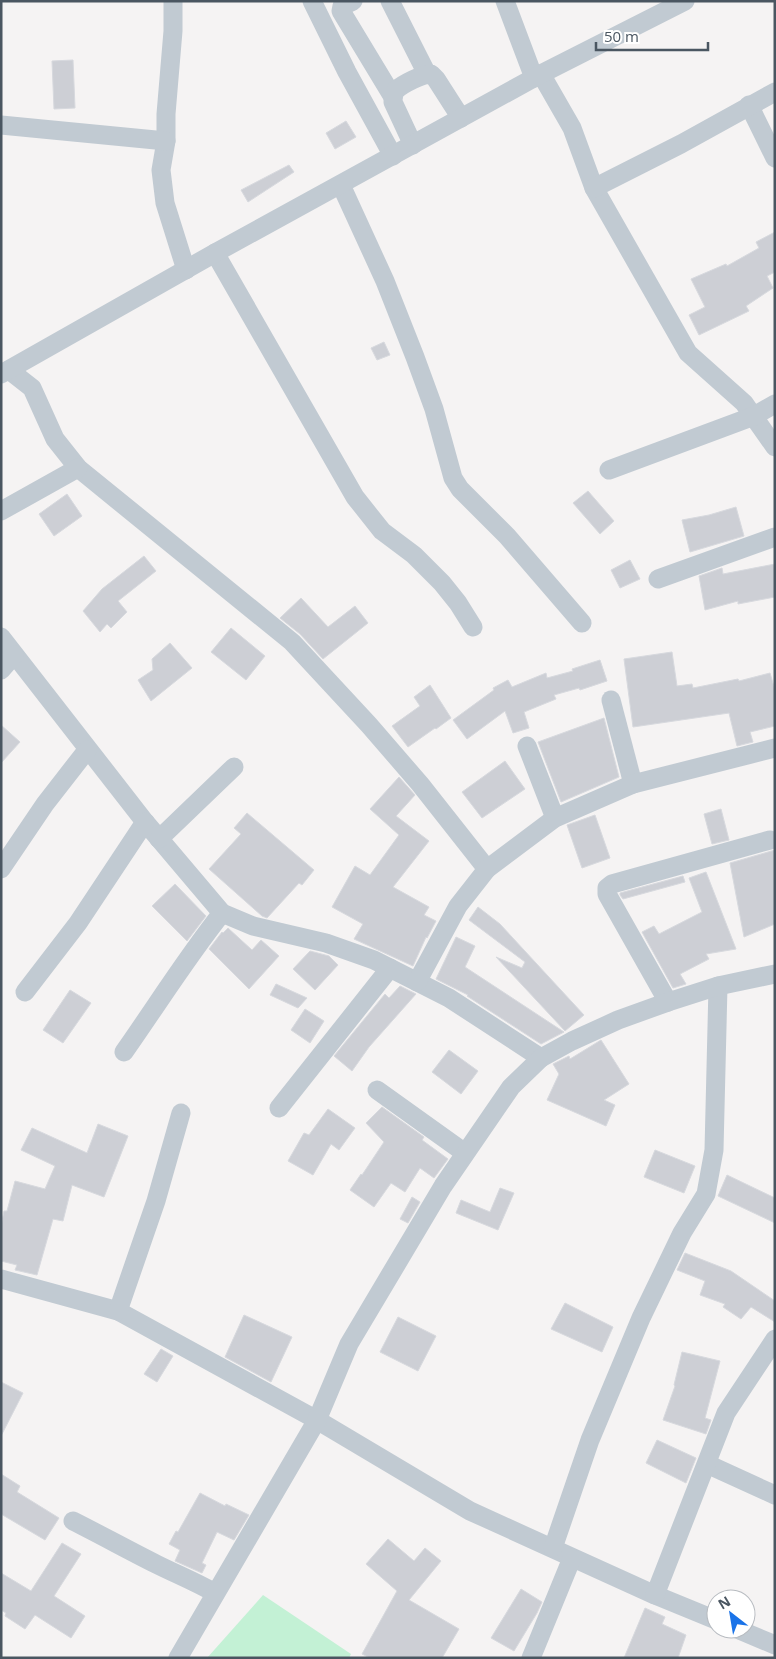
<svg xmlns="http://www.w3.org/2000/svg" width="776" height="1659" viewBox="0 0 776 1659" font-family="'Open Sans',sans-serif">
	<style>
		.green { fill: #c3f1d5 }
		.building { fill: #cdcfd5; stroke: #d7d9de }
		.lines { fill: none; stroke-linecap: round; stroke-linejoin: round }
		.minor { stroke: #c1cad2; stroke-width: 19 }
	</style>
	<rect width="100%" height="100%" fill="#f5f3f3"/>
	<path class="green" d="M263,1595L351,1654L349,1658H207Z"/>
	<g class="building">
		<path d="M73,60L75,108L54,109L52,61Z"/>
		<path d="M346,121L356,137L335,149L326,133Z"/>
		<path d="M289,165L294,172L248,202L241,190Z"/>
		<path d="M775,232V272L767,276L773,288L746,306L749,311L699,335L689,315L705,307L691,279L726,264L727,266L759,248L756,242Z"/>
		<path d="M384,342L390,355L377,360L371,348Z"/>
		<path d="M588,491L614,521L600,534L573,503Z"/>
		<path d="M67,494L82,516L54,536L39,514Z"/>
		<path d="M736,507L744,536L690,552L682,520L709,515Z"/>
		<path d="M144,556L156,571L118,601L127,612L111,628L107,624L100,632L83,611L102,589Z"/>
		<path d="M630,560L640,579L620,588L611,570Z"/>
		<path d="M775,564V597L738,604V601L705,610L699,576L722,568L723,574Z"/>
		<path d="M301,598L328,627L355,606L368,623L323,659L300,634L280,618Z"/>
		<path d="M231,628L265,656L246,680L211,652Z"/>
		<path d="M170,643L192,668L151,701L138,680L153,670L152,659Z"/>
		<path d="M672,652L677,686L692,684L693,688L738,679L739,681L770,673L775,690V726L750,732L753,742L737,746L729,713L633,727L624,659Z"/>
		<path d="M600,660L607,681L580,690L579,688L554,695L556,699L524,712L529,728L513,733L505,711L467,739L453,720L494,690L493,688L508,680L512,687L546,673L547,678L573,671L572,669Z"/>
		<path d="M430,685L451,718L436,729L435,728L408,747L392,726L420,706L414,697Z"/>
		<path d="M604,718L619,777L561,802L538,742Z"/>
		<path d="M1,725L20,742L1,763Z"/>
		<path d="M505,761L525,789L482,818L462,792Z"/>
		<path d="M399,777L415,795L396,816L429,841L393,887L429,907L424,915L436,921L427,938L426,937L413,966L354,939L363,924L332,907L355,866L370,875L399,835L370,809Z"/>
		<path d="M721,809L729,840L712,844L704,814Z"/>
		<path d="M247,813L314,870L302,885L299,883L267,918L262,916L209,869L241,834L234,828Z"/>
		<path d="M595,815L610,858L582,868L567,825Z"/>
		<path d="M775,850V924L744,937L730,863Z"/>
		<path d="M706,872L736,949L706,954L709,959L680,974L686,984L673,988L642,932L654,926L659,934L702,912L689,878Z"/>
		<path d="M683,876L685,882L623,899L620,895V893Z"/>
		<path d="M175,884L206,916L187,941L152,906Z"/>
		<path d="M478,907L500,924L584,1015L565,1031L496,957L522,968L525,962L469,920Z"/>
		<path d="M228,928L252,950L261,940L279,956L249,989L209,949L222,932L223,933Z"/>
		<path d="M456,937L475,946L465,967L564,1032L541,1044L467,996L468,995L436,979Z"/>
		<path d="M310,951L329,956L338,965L315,990L293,969Z"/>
		<path d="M276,984L307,998L298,1008L270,995Z"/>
		<path d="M400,986L416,994L369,1047L352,1071L334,1056L385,994L389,998Z"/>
		<path d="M70,990L91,1003L63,1043L43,1030Z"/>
		<path d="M305,1009L324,1021L310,1043L291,1030Z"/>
		<path d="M601,1040L629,1084L604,1100L615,1105L606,1126L547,1100L559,1074L553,1064L569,1056L570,1059Z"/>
		<path d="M449,1050L478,1071L461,1094L432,1072Z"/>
		<path d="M382,1107L424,1137L422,1140L448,1159L434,1178L420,1168L405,1192L391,1183L374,1207L350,1190L361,1174L362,1175L384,1142L366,1123Z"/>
		<path d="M328,1109L355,1128L339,1150L331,1144L313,1175L288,1161L304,1133L309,1135Z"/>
		<path d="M98,1124L128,1136L104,1197L72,1185L63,1221L53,1219L37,1275L15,1270L17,1265L1,1261V1226L4,1211H7L15,1181L45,1189L55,1166L21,1150L32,1128L87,1153Z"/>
		<path d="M655,1150L695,1166L684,1193L644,1177Z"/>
		<path d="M727,1175L775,1198V1223L718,1196Z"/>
		<path d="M500,1188L514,1193L498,1230L456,1213L461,1200L490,1212Z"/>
		<path d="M412,1197L420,1202L408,1223L400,1219Z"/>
		<path d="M685,1253L731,1271L775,1301V1322L751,1307L741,1319L723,1307L725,1304L700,1295L705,1281L677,1270Z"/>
		<path d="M565,1303L613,1327L602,1352L551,1329Z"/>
		<path d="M244,1315L292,1337L271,1382L225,1357Z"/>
		<path d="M398,1317L436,1336L418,1371L380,1352Z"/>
		<path d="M161,1349L173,1356L157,1382L144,1374Z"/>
		<path d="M682,1352L720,1361L705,1418L711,1420L706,1434L663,1420L675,1386L674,1385Z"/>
		<path d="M1,1382L23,1393L1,1436Z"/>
		<path d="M657,1440L696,1458L686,1483L646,1463Z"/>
		<path d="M1,1474L20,1486L17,1492L59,1518L45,1540L1,1514Z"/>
		<path d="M200,1493L225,1506L226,1504L249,1515L234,1540L217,1532L202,1563L206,1565L202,1573L175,1561L180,1550L169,1544L176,1531L178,1532Z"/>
		<path d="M388,1539L414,1561L425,1548L441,1561L409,1600L459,1629L442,1658H370L362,1654L397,1591L366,1564Z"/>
		<path d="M62,1543L81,1554L54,1596L85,1616L71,1638L35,1615L25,1629L5,1616L6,1613L1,1610V1573L31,1591Z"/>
		<path d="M521,1589L542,1602L537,1613L514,1651L491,1638Z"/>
		<path d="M645,1608L665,1617L662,1624L686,1635L678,1658H624Z"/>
	</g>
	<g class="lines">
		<g class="minor">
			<path d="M173,1V31L166,114V141L161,170L165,203L186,270"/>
			<path d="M312,1L347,72L393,156"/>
			<path d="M353,1L342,6L341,11L393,97"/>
			<path d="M390,1L427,74"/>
			<path d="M505,1L534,78"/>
			<path d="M541,74L572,128L594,188L688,353L744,403L775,447"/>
			<path d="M749,105L775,158"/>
			<path d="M1,125L166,141"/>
			<path d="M413,145L393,102C393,98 393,94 396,90C403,84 422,74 431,74L436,79L461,118"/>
			<path d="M341,185L385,281L415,357L434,409L453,478L460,489L507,536L582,623"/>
			<path d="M594,188L681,144L775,92"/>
			<path d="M215,253L355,497L382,531L414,555L442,583L458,603L473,627"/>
			<path d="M9,370L32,388L55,439L78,468L292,642L369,725L420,784L487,869"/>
			<path d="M1,374L215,253L541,74L685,1"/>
			<path d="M609,470L754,416L775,404"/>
			<path d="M1,511L78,468"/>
			<path d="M658,579L775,537"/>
			<path d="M1,637L145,822L222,913L253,926L326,943L374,960L449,998L541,1058"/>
			<path d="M1,670L14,655"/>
			<path d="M611,700L633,784"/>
			<path d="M527,746L555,818"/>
			<path d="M159,839L234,767"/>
			<path d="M1,869L45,804L87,750"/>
			<path d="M417,982L458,906L487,869L555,818L633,784L775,748"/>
			<path d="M25,992L78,923L145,822"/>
			<path d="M668,1002L607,894V888L612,884L770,840"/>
			<path d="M124,1052C157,1005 187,957 222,913"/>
			<path d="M377,1090L465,1153"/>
			<path d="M279,1108L390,968"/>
			<path d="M1,1279L118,1311L317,1420L470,1511L655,1595L716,1620"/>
			<path d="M118,1311L156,1201L181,1113"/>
			<path d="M707,1464L775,1495"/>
			<path d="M73,1521C101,1535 128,1550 156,1564C176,1574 196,1582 215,1593"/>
			<path d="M553,1548L590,1440L641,1318L682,1233L706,1194L714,1150L718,986"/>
			<path d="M655,1595L726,1413L775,1339"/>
			<path d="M737,1629L775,1645"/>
			<path d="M178,1658L317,1420L349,1344L443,1186L511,1087L541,1058L572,1041L618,1020L668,1002L718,986L775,974"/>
			<path d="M531,1658L572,1558"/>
		</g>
	</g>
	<rect width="776" height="1659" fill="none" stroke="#4a5661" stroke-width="5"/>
	<g transform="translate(731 1614) rotate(329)"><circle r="24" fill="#ffffff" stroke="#b7bbc0"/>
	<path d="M0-4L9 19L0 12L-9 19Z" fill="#1a73e8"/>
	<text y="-8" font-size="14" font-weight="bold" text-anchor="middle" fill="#4a5661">N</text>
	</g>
	<path d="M596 42v8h112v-8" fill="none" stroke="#4a5661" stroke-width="2.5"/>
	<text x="604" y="42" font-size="15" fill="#4a5661" stroke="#ffffff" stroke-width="4" paint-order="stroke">50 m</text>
</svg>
